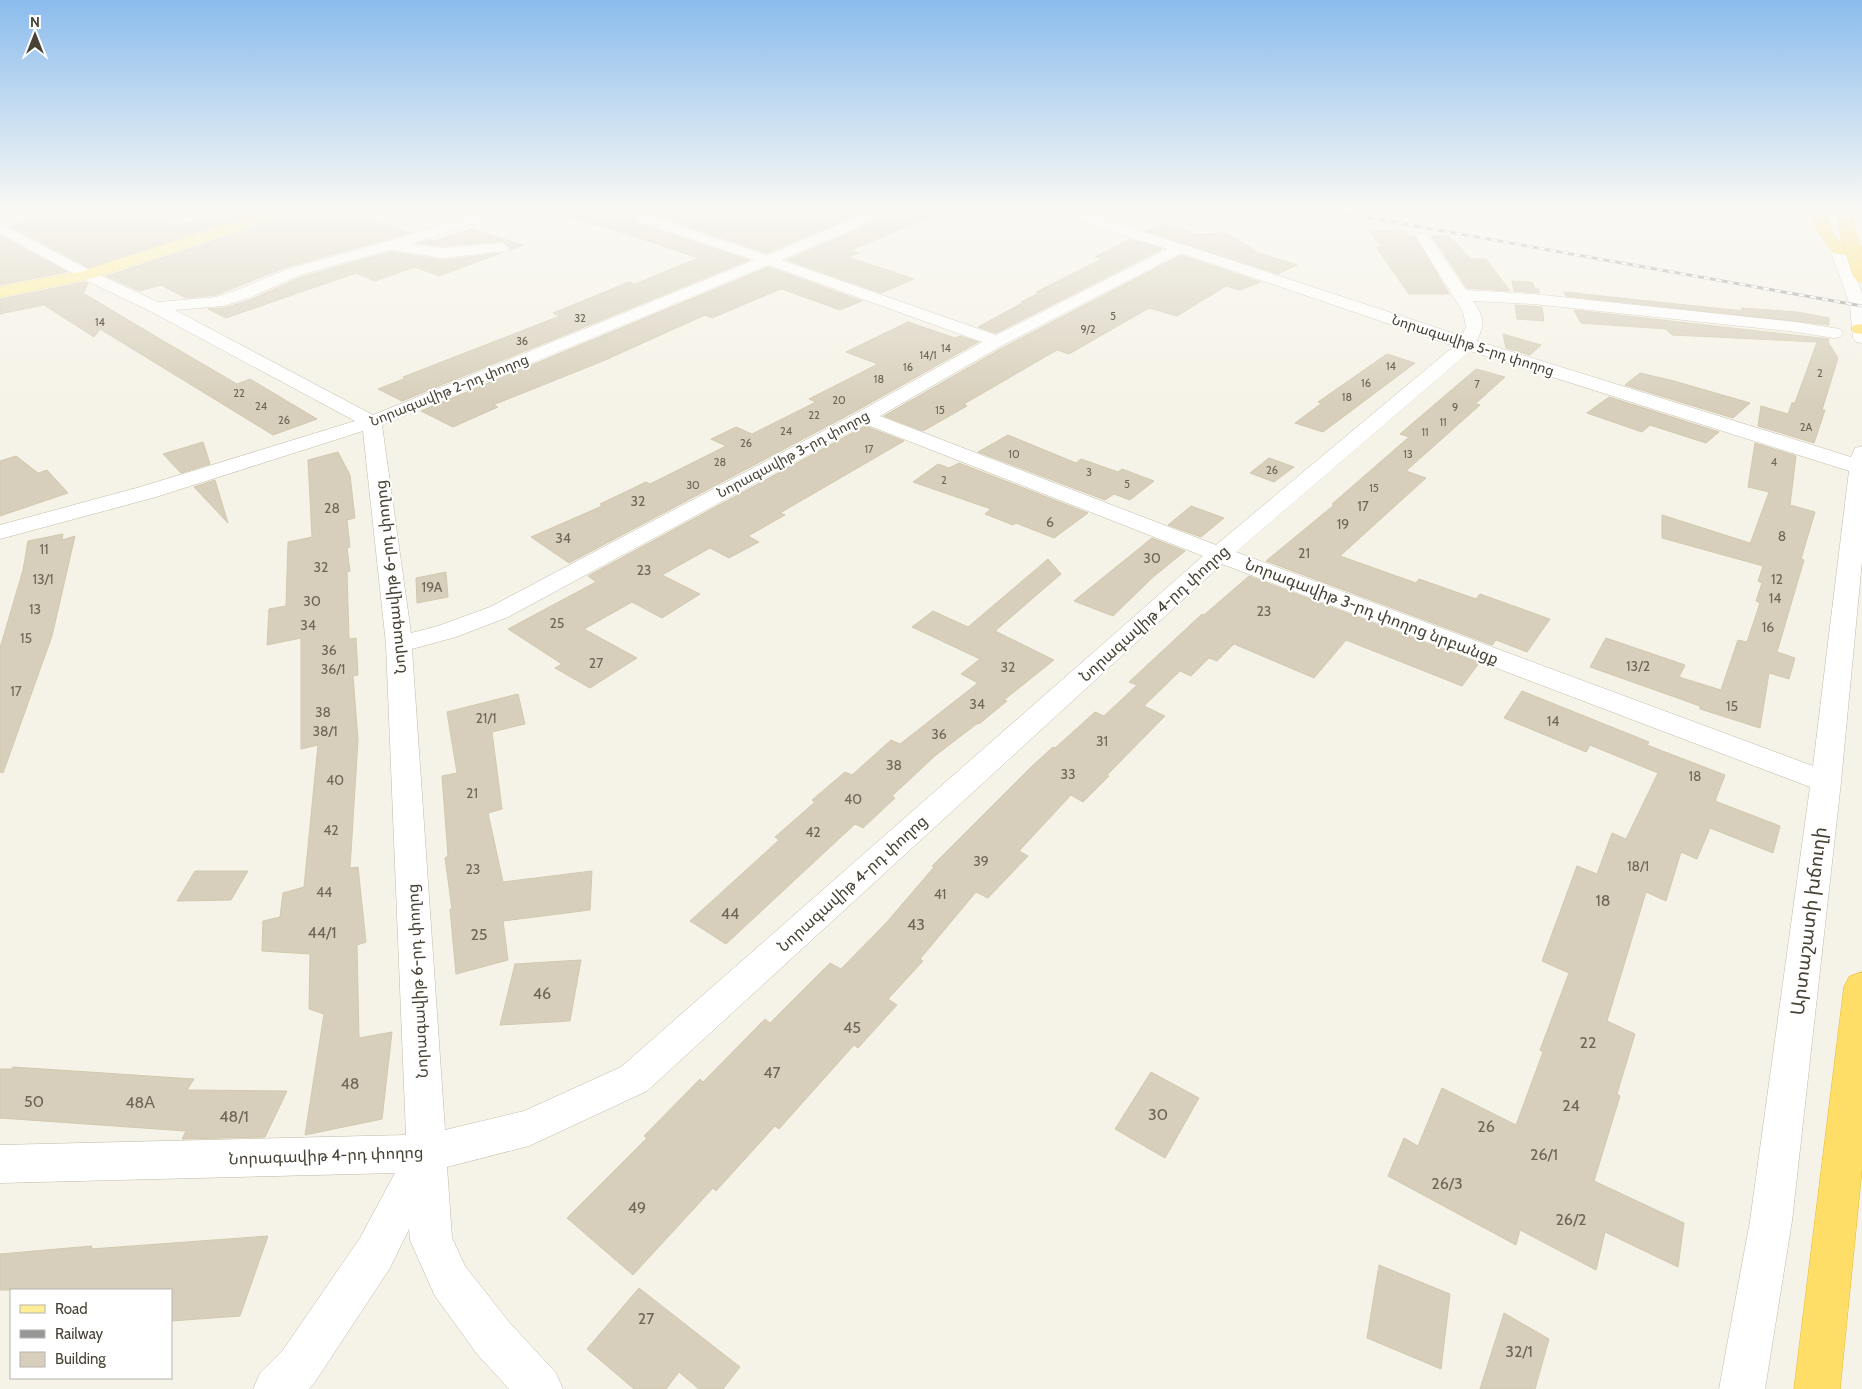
<svg xmlns="http://www.w3.org/2000/svg" width="1862" height="1389" viewBox="0 0 1862 1389" font-family="Cabin,'Noto Sans Armenian',sans-serif">
	<style>
		.building { fill: #d7cfbb; stroke: #d2c8ae }
		.lines { fill: none; stroke-linecap: round; stroke-linejoin: round }
		.minor-casing { stroke: #c1bba9; stroke-width: 1 }
		.major-casing { stroke: #ecd25d; stroke-width: 1 }
		.highway-casing { stroke: #e8b92d; stroke-width: 1 }
		.minor { fill: #fff; fill-rule: evenodd }
		.major { fill: #ffed95; fill-rule: evenodd }
		.highway { fill: #ffde67; fill-rule: evenodd }
		.rail-casing { stroke: #979797; stroke-width: 3 }
		.rail { stroke: #fff; stroke-width: 2; stroke-dasharray: 6; stroke-linecap: butt }
		.highway-bridge-casing { stroke: #e8b92d; stroke-width: 17; stroke-linecap: butt }
		.highway-bridge { stroke: #ffde67; stroke-width: 16 }
		.labels { text-anchor: middle; stroke-width: 4; stroke-linejoin: round; paint-order: stroke }
		.far-number-label { font-size: 11px; fill: #6c6656 }
		.far-street-label { font-size: 14px; fill: #484335; stroke: #fff }
		.number-label { font-size: 14px; fill: #6c6656 }
		.street-label { font-size: 16px; fill: #484335; stroke: #fff }
		.near-number-label { font-size: 16px; fill: #6c6656 }
		.near-street-label { font-size: 19px; fill: #484335; stroke: #fff }
	</style>
	<rect width="100%" height="100%" fill="#f5f2e7"/>
	<g class="building">
		<path d="M33,210H155L156,218L177,226L232,210H266L89,268L10,226L46,217Z"/>
		<path d="M294,210H339L410,233L287,267L216,295L186,298L161,285L139,291L106,276L291,215Z"/>
		<path d="M564,210H783L785,219L819,210H852L862,213L767,253L648,213H637L633,217L636,223L749,260L402,401L378,389L406,378L403,377L560,316L553,313L629,282L635,284L698,258L630,235L563,215Z"/>
		<path d="M894,210H948L851,250L859,253L848,257L914,279L881,293L787,260L891,215Z"/>
		<path d="M1164,224L1196,234L1227,233L1259,253L1297,265L1278,274L1146,231Z"/>
		<path d="M471,229L523,245L509,251L510,247L501,241L443,246L419,243L430,240L434,241Z"/>
		<path d="M1370,231H1405L1408,236H1415L1449,294H1409L1376,247H1381Z"/>
		<path d="M0,235L67,272L0,285Z"/>
		<path d="M1432,236H1449L1471,259H1486L1510,291L1467,288Z"/>
		<path d="M1130,239L1162,249L996,333L978,327L1024,302H1021L1039,293L1036,292L1102,259L1095,257Z"/>
		<path d="M390,252L443,260L501,253L439,276L415,267L375,281L356,273L226,318L208,309L224,308L250,300L301,277Z"/>
		<path d="M1181,255L1260,282L1240,290L1226,286L1177,316L1149,308L1069,354L1057,350L964,404L967,406L923,431L884,416L1004,347Z"/>
		<path d="M768,267L862,301L840,310L782,289L778,290L712,318L705,315L603,361L493,405L498,407L453,427L421,411Z"/>
		<path d="M1512,281L1532,282L1535,289H1539V293L1514,291Z"/>
		<path d="M84,282L88,283L83,293L160,339L237,384L250,379L317,419L273,435L100,329L94,337L44,305L0,314V299Z"/>
		<path d="M1564,292L1743,311L1741,308L1797,312L1829,318V325L1566,296Z"/>
		<path d="M1515,305L1542,307L1544,321L1517,319Z"/>
		<path d="M1574,310L1829,339L1828,342L1838,358L1822,410H1825L1814,443L1758,426L1761,406L1788,414L1792,403H1795L1817,342L1672,335L1666,329L1581,323Z"/>
		<path d="M908,322L955,338L960,336L978,342L856,411L569,563L531,537L602,506L600,504L646,482L650,484L726,446L711,439L736,427L752,434L816,402L809,399L878,364L846,352Z"/>
		<path d="M1503,334L1541,345L1530,355L1506,348Z"/>
		<path d="M1387,354L1415,363L1323,432L1295,423L1322,403L1318,402Z"/>
		<path d="M1476,369L1505,377L1475,404L1480,405L1406,471L1426,478L1340,556L1416,583L1419,579L1476,599L1480,594L1550,619L1527,652L1496,640L1492,645L1266,561L1334,505L1332,504L1409,437L1400,434Z"/>
		<path d="M1640,373L1674,381L1750,403L1733,418L1625,385Z"/>
		<path d="M1609,397L1719,432L1706,443L1650,425L1642,432L1587,413Z"/>
		<path d="M865,426L904,441L780,513L785,515L748,536L759,542L729,558L710,548L662,575L700,594L662,618L632,602L584,629L637,658L590,688L555,668L562,664L508,629L596,582L588,576Z"/>
		<path d="M1008,435L1076,463L1081,459L1118,472L1122,469L1154,481L1130,500L1114,494L1105,500L978,452Z"/>
		<path d="M203,442L210,464L181,473L163,454Z"/>
		<path d="M1755,443L1796,456L1790,505L1815,512L1801,559L1804,560L1777,652L1795,658L1789,679L1769,673L1760,728L1700,709V706L1590,667L1606,638L1685,665L1679,677L1721,690L1738,640L1747,642L1760,603L1756,601L1762,583L1758,581L1763,566L1662,538V515L1750,543L1749,547L1769,492L1748,487Z"/>
		<path d="M338,452L350,475L355,518L347,520L350,547L347,548L350,571L347,572L349,639L356,638L358,675L353,676L358,740L350,868L358,867L366,942L357,945L359,1038L392,1032L382,1119L305,1135L324,1014L309,1009L310,954L262,951L263,921L280,917L283,893L304,887L318,745L301,749V638L267,645L269,609L286,606L288,542L312,537L308,460Z"/>
		<path d="M16,456L38,473L47,470L68,493L0,516V461Z"/>
		<path d="M1269,458L1294,467L1274,482L1250,473Z"/>
		<path d="M959,463L1088,513L1054,538L1016,523L1013,525L985,514L991,509L913,482L938,464L949,468Z"/>
		<path d="M215,480L228,523L194,487Z"/>
		<path d="M1191,506L1224,518L1201,537L1168,525Z"/>
		<path d="M63,534L62,540L75,536L52,636L3,773L0,772V648L23,570L28,541Z"/>
		<path d="M1152,538L1185,551L1152,578L1113,616L1074,601Z"/>
		<path d="M1048,559L1061,574L995,631L1054,660L1004,700L1007,701L979,724L978,723L936,755L892,796L895,798L863,828L855,824L726,944L690,921L779,840L775,837L815,802L812,800L845,772L852,775L891,740L900,744L978,683L961,674L980,659L912,627L933,611L968,627Z"/>
		<path d="M446,572L448,597L417,603L416,578Z"/>
		<path d="M1249,576L1479,663L1462,686L1346,640L1314,678L1234,644L1217,661L1209,658L1191,676L1180,671L1144,706L1165,716L1107,775L1109,776L1083,802L1071,795L1019,851L1028,856L988,898L976,892L920,959L923,961L888,999L897,1005L858,1048L854,1045L779,1129L775,1126L716,1191L713,1188L633,1275L567,1218L647,1138L644,1136L700,1079L703,1082L765,1019L770,1023L830,963L841,969L887,922L934,867L932,866L1031,767L1053,747L1055,748L1095,712L1104,716L1137,685L1129,682L1202,614L1204,615Z"/>
		<path d="M1522,691L1649,742L1647,745L1725,775L1715,801L1780,826L1773,853L1710,828L1697,859L1681,852L1666,901L1646,892L1607,1021L1635,1034L1617,1094L1620,1096L1594,1181L1684,1223L1678,1267L1605,1232L1596,1270L1520,1230L1516,1245L1388,1176L1404,1138L1418,1146L1442,1088L1516,1125L1543,1052L1540,1050L1569,973L1542,961L1577,866L1597,874L1612,833L1626,839L1658,773L1590,745L1586,752L1504,718Z"/>
		<path d="M518,694L525,724L492,732L502,809L488,813L503,882L592,871L590,910L503,921L508,960L456,974L450,909H452L445,858L448,856L442,776L457,773L447,712Z"/>
		<path d="M195,871H248L231,900L177,901Z"/>
		<path d="M581,960L570,1021L500,1025L515,964Z"/>
		<path d="M13,1067L194,1079L187,1090L287,1091L265,1137L182,1139L186,1131L0,1118V1069H12Z"/>
		<path d="M1151,1072L1199,1098L1165,1158L1115,1129Z"/>
		<path d="M268,1236L240,1316L171,1321V1290H0V1254L92,1246L91,1249Z"/>
		<path d="M1379,1265L1450,1294L1441,1369L1367,1338Z"/>
		<path d="M639,1288L740,1367L723,1389H699L679,1372L666,1389H634L587,1349Z"/>
		<path d="M1504,1313L1549,1339L1535,1389H1480Z"/>
	</g>
	<g class="lines">
		<defs>
			<g id="minor">
				<path d="M0,210H25L23,213L0,218Z"/>
				<path d="M488,210H509L507,213L410,244L443,248L501,243L506,245L509,248L506,251L443,258L390,250L300,275L249,298L223,306L175,310L373,415L754,260L637,221L635,218L637,215H647L767,255L873,210H892L890,213L782,260L996,335L1167,249L1054,213L1052,210H1073L1185,245L1462,336L1466,326L1463,312L1416,237L1418,234H1428L1466,290L1533,294L1796,322L1840,329L1843,333L1840,337L1834,338L1796,332L1533,304L1473,301C1484,317 1485,323 1477,341L1851,457L1855,448L1862,446V561L1841,782L1792,1221L1765,1389H1719L1750,1221L1810,787L1222,564L647,1091L529,1146L447,1167L452,1238L465,1266L509,1322L556,1373L563,1389H509L477,1354L435,1296L410,1240L409,1229L390,1268L315,1382L309,1389H253L260,1373L283,1350L360,1238L395,1173L0,1183V1145L406,1135L386,644L363,431L156,497L0,539V525L140,487L355,421L150,311L81,278L0,233V223L93,272L158,302L216,297L237,290L288,269L406,236ZM1181,253L1454,346L1216,545L880,416L1003,345ZM768,265L982,342L857,413L490,607L438,626L411,633L382,425ZM1470,351L1849,471L1813,766L1236,552ZM865,424L1203,556L621,1067L524,1111L445,1130L412,649L456,637L508,617Z"/>
				<path d="M1838,245L1843,247L1846,250L1862,293V343L1856,342L1853,338L1850,305L1830,250L1833,247Z"/>
			</g>
			<path id="major" d="M271,210H292L290,213L93,278L0,297V287L84,271Z"/>
			<g id="highway">
				<path d="M1812,210H1826L1831,230L1843,246L1862,248V258L1833,253L1817,230Z"/>
				<path d="M1839,210H1853L1854,231L1852,234H1842L1840,231Z"/>
				<path d="M1862,324V334L1854,333L1851,329L1854,325Z"/>
				<path d="M1862,972V1168L1840,1389H1794L1844,987L1849,977Z"/>
			</g>
		</defs>
		<use href="#minor" class="minor-casing"/>
		<use href="#major" class="major-casing"/>
		<use href="#highway" class="highway-casing"/>
		<use href="#minor" class="minor"/>
		<use href="#major" class="major"/>
		<use href="#highway" class="highway"/>
		<defs>
			<path id="rail" d="M1326,210L1862,306"/>
		</defs>
		<use href="#rail" class="rail-casing"/>
		<use href="#rail" class="rail"/>
		<defs>
			<path id="highway-bridge" d="M1847,231L1862,275"/>
		</defs>
		<use href="#highway-bridge" class="highway-bridge-casing"/>
		<use href="#highway-bridge" class="highway-bridge"/>
	</g>
	<linearGradient id="sky" x2="0" y2="1"><stop stop-color="#8bbced"/><stop offset="0.52" stop-color="#faf9f4"/><stop offset="1" stop-color="#faf9f4" stop-opacity="0"/></linearGradient>
	<rect width="1862" height="404" fill="url(#sky)"/>
	<g class="labels">
		<g class="far-number-label">
			<text x="1113" y="320">5</text>
			<text x="580" y="322">32</text>
			<text x="100" y="326">14</text>
			<text x="1088" y="333">9/2</text>
			<text x="522" y="345">36</text>
			<text x="946" y="352">14</text>
			<text x="928" y="359">14/1</text>
			<text x="1391" y="370">14</text>
			<text x="908" y="371">16</text>
			<text x="1820" y="377">2</text>
			<text x="879" y="383">18</text>
			<text x="1366" y="387">16</text>
			<text x="1477" y="388">7</text>
			<text x="239" y="397">22</text>
			<text x="1347" y="401">18</text>
			<text x="839" y="404">20</text>
			<text x="261" y="410">24</text>
			<text x="1455" y="411">9</text>
			<text x="940" y="414">15</text>
			<text x="814" y="419">22</text>
			<text x="284" y="424">26</text>
			<text x="1443" y="426">11</text>
			<text x="1806" y="431">2A</text>
			<text x="786" y="435">24</text>
			<text x="1425" y="436">11</text>
			<text x="746" y="447">26</text>
			<text x="869" y="453">17</text>
			<text x="1014" y="458">10</text>
			<text x="1408" y="458">13</text>
			<text x="720" y="466">28</text>
			<text x="1774" y="466">4</text>
			<text x="1272" y="474">26</text>
			<text x="1089" y="476">3</text>
			<text x="944" y="484">2</text>
			<text x="1127" y="488">5</text>
			<text x="693" y="489">30</text>
			<text x="1374" y="492">15</text>
		</g>
		<g class="far-street-label">
			<text transform="translate(1473 345) rotate(18)" y="5">Նորագավիթ 5-րդ փողոց</text>
			<text transform="translate(449 390) rotate(-22)" y="5">Նորագավիթ 2-րդ փողոց</text>
			<text transform="translate(793 454) rotate(-28)" y="5">Նորագավիթ 3-րդ փողոց</text>
		</g>
		<g class="number-label">
			<text x="638" y="506">32</text>
			<text x="1363" y="511">17</text>
			<text x="332" y="513">28</text>
			<text x="1050" y="527">6</text>
			<text x="1343" y="529">19</text>
			<text x="1782" y="541">8</text>
			<text x="563" y="543">34</text>
			<text x="44" y="554">11</text>
			<text x="1304" y="558">21</text>
			<text x="1152" y="563">30</text>
			<text x="321" y="572">32</text>
			<text x="644" y="575">23</text>
			<text x="43" y="584">13/1</text>
			<text x="1777" y="584">12</text>
			<text x="432" y="592">19A</text>
			<text x="1775" y="603">14</text>
			<text x="312" y="606">30</text>
			<text x="35" y="614">13</text>
			<text x="1264" y="616">23</text>
			<text x="557" y="628">25</text>
			<text x="308" y="630">34</text>
			<text x="1768" y="632">16</text>
			<text x="26" y="643">15</text>
			<text x="329" y="655">36</text>
			<text x="596" y="668">27</text>
			<text x="1638" y="671">13/2</text>
			<text x="1008" y="672">32</text>
			<text x="333" y="674">36/1</text>
			<text x="16" y="696">17</text>
			<text x="977" y="709">34</text>
			<text x="1732" y="711">15</text>
			<text x="323" y="717">38</text>
			<text x="486" y="723">21/1</text>
			<text x="1553" y="726">14</text>
			<text x="325" y="736">38/1</text>
			<text x="939" y="739">36</text>
			<text x="1102" y="746">31</text>
			<text x="894" y="770">38</text>
			<text x="1068" y="779">33</text>
			<text x="1695" y="781">18</text>
			<text x="335" y="785">40</text>
			<text x="472" y="798">21</text>
			<text x="853" y="804">40</text>
			<text x="331" y="835">42</text>
			<text x="813" y="837">42</text>
			<text x="981" y="866">39</text>
			<text x="1638" y="871">18/1</text>
			<text x="473" y="874">23</text>
			<text x="324" y="897">44</text>
			<text x="940" y="899">41</text>
		</g>
		<g class="street-label">
			<text transform="translate(390 577) rotate(-96)" y="6">Նորագավիթ 6-րդ փողոց</text>
			<text transform="translate(1372 611) rotate(21)" y="6">Նորագավիթ 3-րդ փողոց նրբանցք</text>
			<text transform="translate(1154 613) rotate(-42)" y="6">Նորագավիթ 4-րդ փողոց</text>
			<text transform="translate(852 883) rotate(-42)" y="6">Նորագավիթ 4-րդ փողոց</text>
			<text transform="translate(417 981) rotate(-93)" y="6">Նորագավիթ 6-րդ փողոց</text>
			<text transform="translate(326 1155) rotate(-2)" y="6">Նորագավիթ 4-րդ փողոց</text>
		</g>
		<g class="near-number-label">
			<text x="1603" y="906">18</text>
			<text x="730" y="919">44</text>
			<text x="916" y="930">43</text>
			<text x="322" y="938">44/1</text>
			<text x="479" y="940">25</text>
			<text x="542" y="999">46</text>
			<text x="852" y="1033">45</text>
			<text x="1588" y="1048">22</text>
			<text x="772" y="1078">47</text>
			<text x="350" y="1089">48</text>
			<text x="34" y="1107">50</text>
			<text x="140" y="1108">48А</text>
			<text x="1571" y="1111">24</text>
			<text x="1158" y="1120">30</text>
			<text x="234" y="1122">48/1</text>
			<text x="1486" y="1132">26</text>
			<text x="1544" y="1160">26/1</text>
			<text x="1447" y="1189">26/3</text>
			<text x="637" y="1213">49</text>
			<text x="1571" y="1225">26/2</text>
			<text x="646" y="1324">27</text>
			<text x="1519" y="1357">32/1</text>
		</g>
		<g class="near-street-label">
			<text transform="translate(1808 921) rotate(-83)" y="7">Արտաշատի խճուղի</text>
		</g>
	</g>
	<rect x="10" y="1289" width="162" height="90" fill="#ffffff" stroke="#b6b4ae"/>
	<rect x="20" y="1305" width="25" height="8" fill="#ffed95" stroke="#b6b4ae"/>
	<text x="55" y="1314" font-size="15" fill="#484335">Road</text>
	<rect x="20" y="1330" width="25" height="8" fill="#979797" stroke="#b6b4ae"/>
	<text x="55" y="1339" font-size="15" fill="#484335">Railway</text>
	<rect x="20" y="1352" width="25" height="15" fill="#d7cfbb" stroke="#b6b4ae"/>
	<text x="55" y="1364" font-size="15" fill="#484335">Building</text>
	<g transform="translate(35 35)" stroke="#ffffff" stroke-width="4" paint-order="stroke">
	<path d="M0-4L9 19L0 12L-9 19Z" fill="#484335"/>
	<text y="-8" font-size="14" font-weight="bold" text-anchor="middle" fill="#484335">N</text>
	</g>
</svg>
